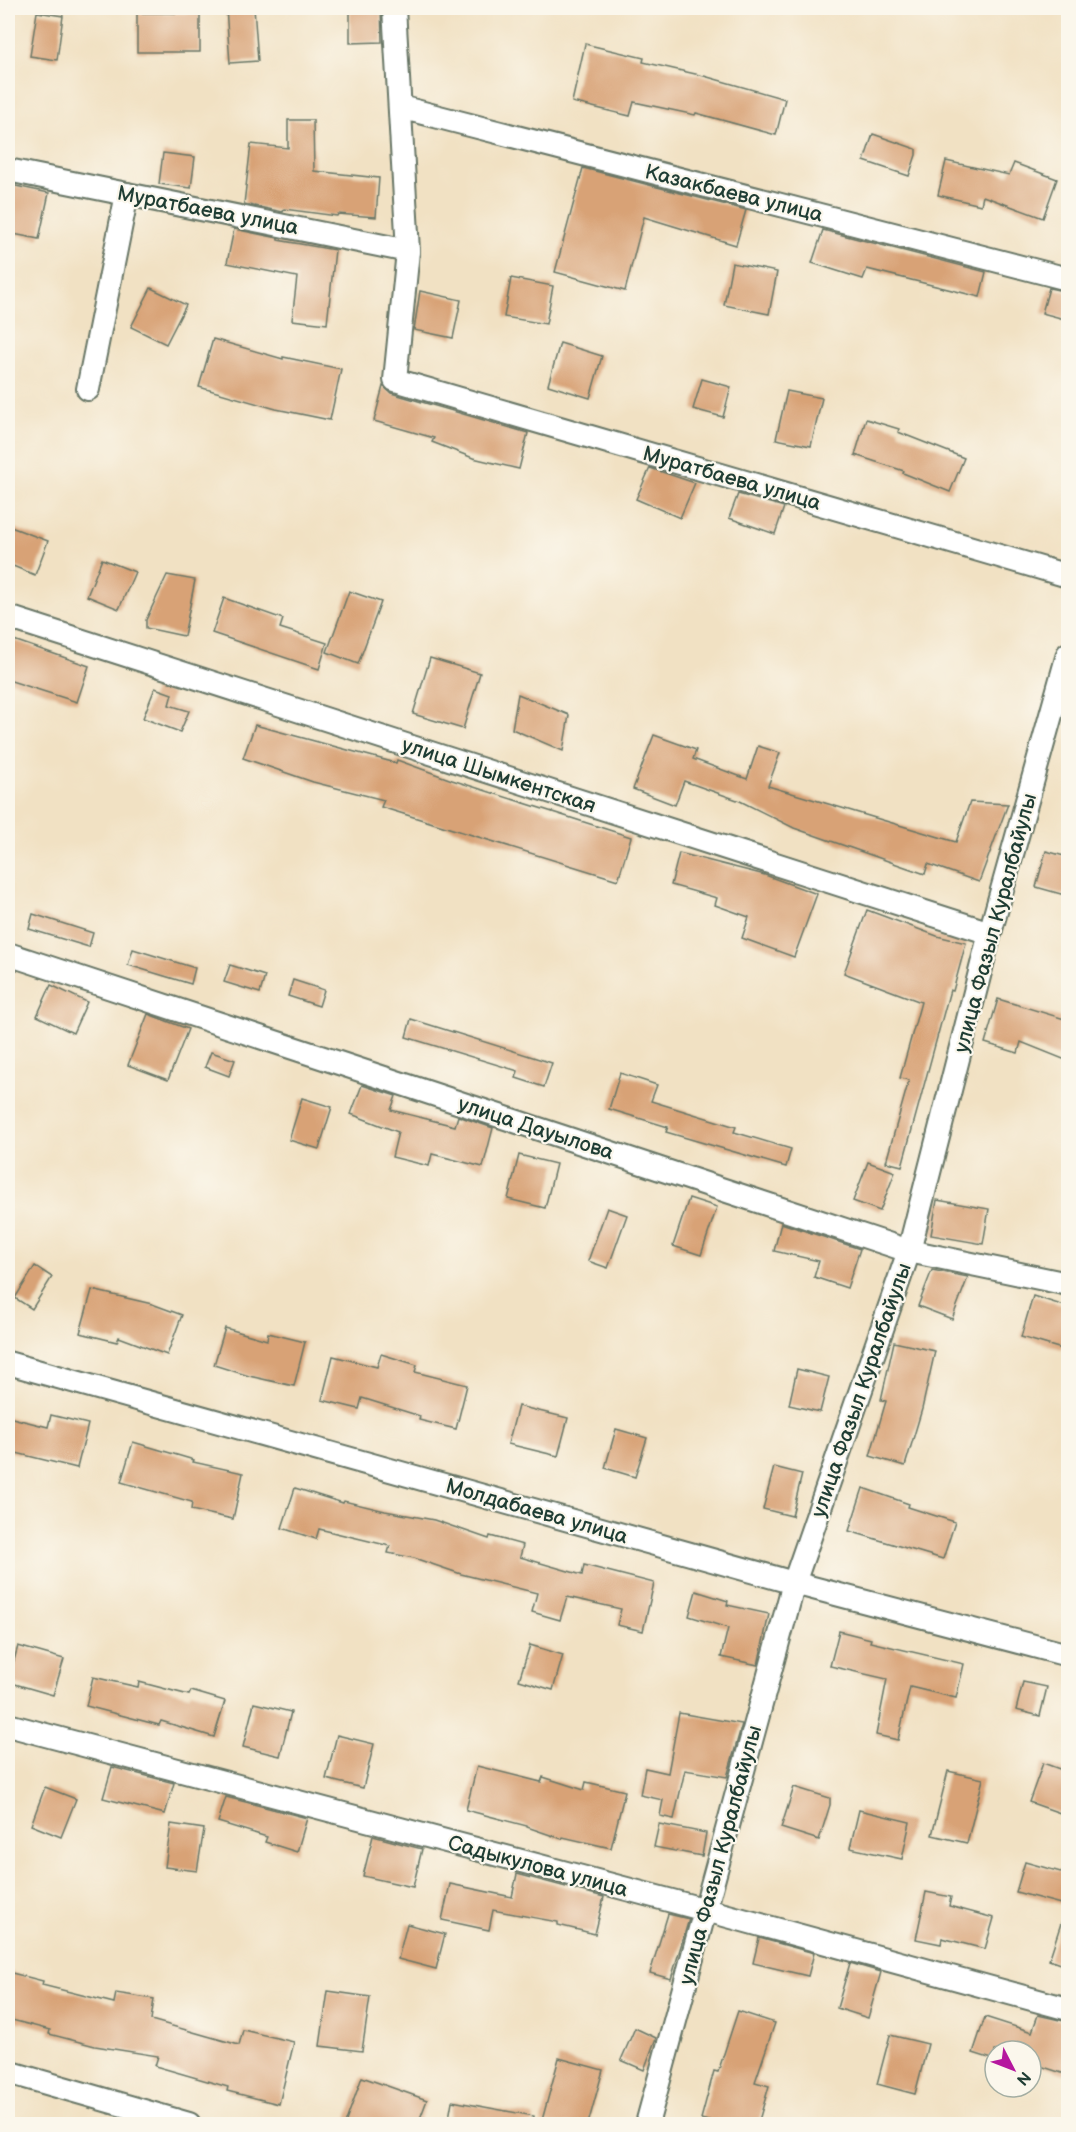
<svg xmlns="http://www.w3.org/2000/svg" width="1076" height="2132" viewBox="0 0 1076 2132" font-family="'Balsamiq Sans',sans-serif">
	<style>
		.building { fill: #d8a276 }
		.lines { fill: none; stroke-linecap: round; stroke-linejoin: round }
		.minor-casing { stroke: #687666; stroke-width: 26 }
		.minor { stroke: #fff; stroke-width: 22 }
		.labels { text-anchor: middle; stroke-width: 4.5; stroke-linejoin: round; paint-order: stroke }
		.street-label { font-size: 21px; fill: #1f3d34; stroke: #fbf7ec }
	</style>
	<rect width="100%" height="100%" fill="#fbf7ec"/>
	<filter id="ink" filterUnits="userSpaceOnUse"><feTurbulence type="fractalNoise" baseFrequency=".0167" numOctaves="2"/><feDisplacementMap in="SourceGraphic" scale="12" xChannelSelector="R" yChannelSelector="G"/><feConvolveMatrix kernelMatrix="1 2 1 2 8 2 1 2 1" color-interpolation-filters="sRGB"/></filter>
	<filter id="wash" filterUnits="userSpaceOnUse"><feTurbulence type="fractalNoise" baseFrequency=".008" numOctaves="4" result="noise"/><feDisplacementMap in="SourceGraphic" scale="24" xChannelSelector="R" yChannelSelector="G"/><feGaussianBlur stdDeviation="1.35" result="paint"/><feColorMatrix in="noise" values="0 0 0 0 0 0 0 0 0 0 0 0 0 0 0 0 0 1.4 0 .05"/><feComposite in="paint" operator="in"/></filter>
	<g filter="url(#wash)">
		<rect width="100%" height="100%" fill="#f1e1c3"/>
		<g id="blocks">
			<g class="building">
				<path d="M226,8H254L258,61L230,63Z"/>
				<path d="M350,8H381L382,42L350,43Z"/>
				<path d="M37,12L63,16L57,60L30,56Z"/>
				<rect x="137" y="13" width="63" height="39"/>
				<path d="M585,44L644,58L643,62L704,76L785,99L776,135L696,113L695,115L634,102L630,116L572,102Z"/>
				<path d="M288,120H313L314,171L379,178L376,217L338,214L337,216L284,209L283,212L244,204L251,144L288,148Z"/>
				<path d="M873,134L916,149V155L909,176L864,161Z"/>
				<path d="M163,153L195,157L191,188L159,184Z"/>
				<path d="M946,161L1009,175L1014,163L1057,179L1043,218L983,196L981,205L938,195Z"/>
				<path d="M583,168L746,210L736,245L644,217L625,291L555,272Z"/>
				<path d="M11,185L49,193L39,239L8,233V202Z"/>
				<path d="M234,229L278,238V240L335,250L327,324L292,320L297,277L227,263Z"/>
				<path d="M823,230L986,272L980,297L867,269L863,279L812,263Z"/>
				<path d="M732,263L777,272L769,314L724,305Z"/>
				<path d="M511,278L553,286L546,324L504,317Z"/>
				<path d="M151,288L186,305L166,344L131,327Z"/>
				<path d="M1049,288L1068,292V320L1042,313Z"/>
				<path d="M420,291L461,300L453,338L414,330Z"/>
				<path d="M213,339L283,359V357L341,369L330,420L276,409L199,387Z"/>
				<path d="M560,343L602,356L590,398L548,385Z"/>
				<path d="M702,379L731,387L723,417L693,409Z"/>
				<path d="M383,386L391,393L528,433L519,469L473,458L432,442L434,438L374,421Z"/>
				<path d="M787,391L822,398L811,446L776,439Z"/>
				<path d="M866,419L899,429L898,432L964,458L950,492L903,473L904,471L855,455Z"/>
				<path d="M650,468L695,483L680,518L636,499Z"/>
				<path d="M738,494L784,507L775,534L729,518Z"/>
				<path d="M8,526L48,541L35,575L8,564Z"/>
				<path d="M102,559L135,572L119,609L87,596Z"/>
				<path d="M167,575L195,580L184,636L146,628V620Z"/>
				<path d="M349,591L381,602L358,664L327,652Z"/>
				<path d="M224,598L283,619L280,628L327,643L319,669L212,633Z"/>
				<path d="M8,638L89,666L77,702L8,680Z"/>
				<path d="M430,658L480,673L463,729L413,714Z"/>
				<path d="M155,688L172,694L169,705L189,711L180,732L143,718Z"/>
				<path d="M518,694L569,715L563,751L512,729Z"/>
				<path d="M255,725L396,763L397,760L452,780L631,837L618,880L381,807L384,800L313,782L243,758Z"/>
				<path d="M654,735L696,750L693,759L747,779L758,746L780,753L768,786L956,842L970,802L1008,804L979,882L928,864L925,874L794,828L740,801L684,781L675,805L633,789Z"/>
				<path d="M1046,851L1068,857V896L1036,887Z"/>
				<path d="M679,853L765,875L817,894L794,957L742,938L749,917L715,905L717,898L671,885Z"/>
				<path d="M867,910L937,936L966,943L953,991L950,990L902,1166L886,1162L909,1080L900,1078L921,1002L844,973Z"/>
				<path d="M33,914L93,933L89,947L29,929Z"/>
				<path d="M133,949L195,968L191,984L128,965Z"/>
				<path d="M230,965L265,976L260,993L224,982Z"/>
				<path d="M293,980L324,990L319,1006L288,996Z"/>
				<path d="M51,985L87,1002L73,1033L37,1016Z"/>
				<path d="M998,999L1068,1020V1061L1021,1042L1018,1053L985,1043Z"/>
				<path d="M148,1014L188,1029L168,1080L128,1065Z"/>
				<path d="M411,1019L552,1063L544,1087L516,1078L518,1071L406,1037Z"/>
				<path d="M211,1052L235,1060L229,1076L205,1067Z"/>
				<path d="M620,1073L657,1085L651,1101L736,1127L734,1132L791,1149L786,1167L666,1132L668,1127L609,1109Z"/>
				<path d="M362,1085L396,1096L391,1110L455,1126L458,1116L493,1128L483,1167L432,1154L429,1166L392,1157L398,1132L351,1114Z"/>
				<path d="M302,1098L332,1107L319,1149L289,1140Z"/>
				<path d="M519,1155L556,1164L545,1208L508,1199Z"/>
				<path d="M868,1162L895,1172L880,1211L853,1201Z"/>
				<path d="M689,1198L717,1207L701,1255L673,1246Z"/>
				<path d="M937,1200L989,1209L983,1244L931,1235Z"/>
				<path d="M607,1208L627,1215L608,1268L588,1261Z"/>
				<path d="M781,1223L860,1249L847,1288L814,1277L819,1261L774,1251Z"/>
				<path d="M35,1266L52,1277L32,1309L15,1298Z"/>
				<path d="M932,1270L968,1277L952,1319L918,1306Z"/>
				<path d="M92,1290L152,1304L182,1315L167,1355L119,1337L117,1342L80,1333Z"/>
				<path d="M1033,1296L1068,1307V1329L1062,1349L1021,1337Z"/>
				<path d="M225,1328L267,1340L268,1333L305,1342L294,1386L249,1376L214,1365Z"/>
				<path d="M894,1342L935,1351L922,1409L905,1466L870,1456L886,1401L881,1400Z"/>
				<path d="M381,1354L417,1365L415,1372L467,1385L456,1429L419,1420L420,1416L362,1398L359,1409L322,1400L333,1356L377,1367Z"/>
				<path d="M797,1369L829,1377L820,1412L789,1405Z"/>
				<path d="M518,1406L568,1418L558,1456L508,1444Z"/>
				<path d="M51,1415L88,1424L77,1468L8,1451V1417L48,1427Z"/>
				<path d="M616,1429L647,1438L635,1477L605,1468Z"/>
				<path d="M133,1442L194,1460L193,1462L243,1473L233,1519L191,1510L192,1502L121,1482Z"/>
				<path d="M774,1467L802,1474L792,1516L763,1509Z"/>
				<path d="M295,1488L343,1503L344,1501L385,1511L434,1520L489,1539L490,1536L523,1545L520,1557L582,1575L584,1565L654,1583L643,1631L617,1625L621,1609L567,1597L560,1620L532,1612L537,1593L461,1574L414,1558L388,1553L390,1546L319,1529L316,1539L282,1528Z"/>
				<path d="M863,1488L909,1504L908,1507L955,1522L943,1559L849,1531Z"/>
				<path d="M696,1591L728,1601L727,1605L769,1614L758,1665L721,1657L728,1628L689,1616Z"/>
				<path d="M839,1631L871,1639L870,1642L964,1664L956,1698L910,1687L898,1740L876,1735L887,1679L830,1666Z"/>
				<path d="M530,1645L563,1655L553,1690L519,1680Z"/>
				<path d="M18,1646L64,1659L53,1695L8,1682Z"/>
				<path d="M93,1677L138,1687L139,1682L189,1695L191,1691L225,1701L214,1737L161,1721L159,1725L86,1706Z"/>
				<path d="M1023,1682L1047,1687L1040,1716L1016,1710Z"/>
				<path d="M254,1703L291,1712L280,1756L243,1747Z"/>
				<path d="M679,1713L742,1724L727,1777L685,1770L674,1819L660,1816L663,1800L640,1795L645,1768L668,1773Z"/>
				<path d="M337,1735L374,1744L363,1788L326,1779Z"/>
				<path d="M1043,1763L1068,1772V1800L1063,1814L1029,1802Z"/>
				<path d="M477,1766L541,1782L543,1777L584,1790L586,1782L625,1791L611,1848L563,1837L562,1839L527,1827V1826L466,1810Z"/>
				<path d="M112,1767L174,1783L165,1814L103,1798Z"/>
				<path d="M948,1771L983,1779L967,1843L932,1835Z"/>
				<path d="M45,1787L76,1799L61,1837L31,1825Z"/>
				<path d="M794,1787L830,1798V1805L819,1840L781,1828Z"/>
				<path d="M226,1797L307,1818L297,1852L265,1842L267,1837L218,1822Z"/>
				<path d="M859,1810L910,1822L902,1859L850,1848Z"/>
				<path d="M171,1824L204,1829L197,1871L165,1867Z"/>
				<path d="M659,1824L706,1833L702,1856L654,1847Z"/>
				<path d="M373,1836L422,1849L413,1887L363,1876Z"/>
				<path d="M1025,1862L1068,1874V1906L1016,1892Z"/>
				<path d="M517,1874L604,1897L595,1934L558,1925V1922L493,1910L489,1930L442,1920L450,1884L512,1897Z"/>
				<path d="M926,1892L951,1897L949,1906L994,1918L985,1949L942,1938L941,1944L916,1939Z"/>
				<path d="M1065,1911H1068V1967L1049,1960Z"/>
				<path d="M668,1914L689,1919L671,1979L650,1973Z"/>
				<path d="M407,1924L445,1934L436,1969L398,1959Z"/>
				<path d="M759,1938L814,1953L808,1976L753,1963Z"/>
				<path d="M850,1963L881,1972L868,2018L837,2008Z"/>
				<path d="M8,1972L43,1981L42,1985L114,2003L116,1993L154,1999L151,2020L239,2045L243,2030L294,2042L279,2104L227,2091L228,2087L155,2066L158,2056L95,2046L49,2034L50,2030L8,2019Z"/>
				<path d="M328,1991L370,1997L362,2051L320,2046Z"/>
				<path d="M738,2011L775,2023L755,2082L769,2086L758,2124H719L701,2119L714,2071L718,2072Z"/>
				<path d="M1038,2015L1068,2022V2075L1031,2063V2051H995V2060L973,2053L985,2017L1032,2032Z"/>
				<path d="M635,2028L656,2038L644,2070L621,2060Z"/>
				<path d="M890,2035L928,2044L915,2094L877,2084Z"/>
				<path d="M559,2058L603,2070L588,2124H541Z"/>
				<path d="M362,2077L427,2100L418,2124H345Z"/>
				<path d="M452,2101L534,2116L533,2124H448Z"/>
			</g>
		</g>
	</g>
	<g filter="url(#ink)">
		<use href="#blocks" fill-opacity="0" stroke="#687666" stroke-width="1.5"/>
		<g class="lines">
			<defs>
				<g id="minor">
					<path d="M394,8L408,251L395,380L1068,576"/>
					<path d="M400,107L1068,279"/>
					<path d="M8,170L408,251"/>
					<path d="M88,389L127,194"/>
					<path d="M8,617L990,933"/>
					<path d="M8,954L909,1251L1068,1284"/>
					<path d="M8,1363L794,1583L1068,1655"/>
					<path d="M8,1725L706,1910L1068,2009"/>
					<path d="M8,2072L189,2124"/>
					<path d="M647,2124L794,1583L909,1251L990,933L1068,654"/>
				</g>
			</defs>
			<use href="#minor" class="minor-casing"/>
			<use href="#minor" class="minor"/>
		</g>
	</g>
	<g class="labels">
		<g class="street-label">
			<text transform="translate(734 193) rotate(14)" y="7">Казакбаева улица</text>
			<text transform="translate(208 210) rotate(11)" y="7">Муратбаева улица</text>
			<text transform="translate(732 478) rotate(16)" y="7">Муратбаева улица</text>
			<text transform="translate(499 775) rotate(18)" y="7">улица Шымкентская</text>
			<text transform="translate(995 923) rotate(-75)" y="7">улица Фазыл Куралбайулы</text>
			<text transform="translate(536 1128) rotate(18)" y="7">улица Дауылова</text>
			<text transform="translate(861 1390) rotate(-71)" y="7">улица Фазыл Куралбайулы</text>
			<text transform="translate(537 1511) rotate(16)" y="7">Молдабаева улица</text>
			<text transform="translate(720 1855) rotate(-75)" y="7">улица Фазыл Куралбайулы</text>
			<text transform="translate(538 1866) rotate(15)" y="7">Садыкулова улица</text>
		</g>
	</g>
	<rect width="1076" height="2132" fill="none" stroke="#fbf7ec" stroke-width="30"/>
	<g transform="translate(1013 2069) rotate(132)"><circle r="28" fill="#fbf7ec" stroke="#a3ada2" stroke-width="1.5"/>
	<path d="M0-4.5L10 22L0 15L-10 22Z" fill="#b5179e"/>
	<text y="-9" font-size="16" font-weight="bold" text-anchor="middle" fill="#1f3d34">N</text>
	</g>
</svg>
